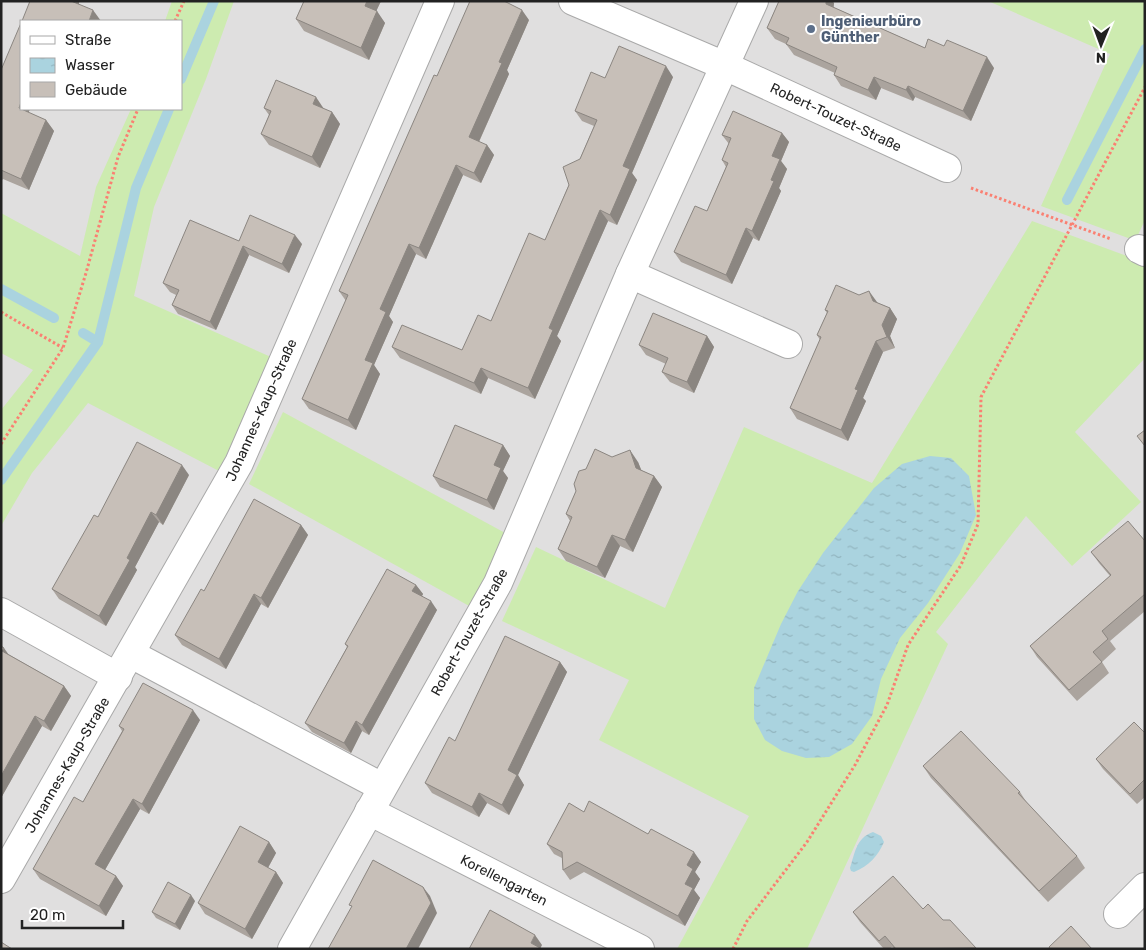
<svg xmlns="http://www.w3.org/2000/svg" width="1146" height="950" viewBox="0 0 1146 950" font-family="Rubik,sans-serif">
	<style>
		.residential { fill: #e0dfdf; fill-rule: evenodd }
		.grass { fill: #cdebb0 }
		.water { fill: url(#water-ripples) }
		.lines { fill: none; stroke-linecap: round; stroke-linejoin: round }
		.stream { stroke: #aad3df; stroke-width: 10 }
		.minor-casing { stroke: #a9a9a9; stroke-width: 30 }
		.path { stroke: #fa8072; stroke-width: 3; stroke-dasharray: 2.5 2.5; stroke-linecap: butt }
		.minor { stroke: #fff; stroke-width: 28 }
		.wall { fill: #aba49e }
		.shaded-wall { fill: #8b8681 }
		.building { fill: #c7bfb8; stroke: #8b8681 }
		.service-dot { fill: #5c6f8a; stroke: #fff; stroke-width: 2 }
		.labels { text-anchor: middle; stroke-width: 4; stroke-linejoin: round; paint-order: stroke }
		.service-label { font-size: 14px; font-weight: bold; fill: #4e5e75; stroke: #fff; text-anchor: start }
		.street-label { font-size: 14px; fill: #222; stroke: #fff }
	</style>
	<defs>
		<pattern id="water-ripples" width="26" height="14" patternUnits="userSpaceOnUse" patternTransform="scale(1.25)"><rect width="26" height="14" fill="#aad3df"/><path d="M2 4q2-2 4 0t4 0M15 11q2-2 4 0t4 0" fill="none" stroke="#92b5bf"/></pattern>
	</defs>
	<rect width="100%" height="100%" fill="#f2efe9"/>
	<path class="residential" d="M1,1H1145V949H1ZM21,21H181V109H21Z"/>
	<g class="grass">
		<path d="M172,1H234L206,79L154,207L134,296L271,357L219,471L88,403L32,473L1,526V410L33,370L1,353V213L80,256L96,187L131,109H181V21H165Z"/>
		<path d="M988,1H1145V220L1138,235L1139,242L1041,206L1110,54Z"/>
		<path d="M1032,221L1135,259L1145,264V358L1075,432L1141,502L1072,566L1026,516L936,632L948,644L807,949H677L749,816L599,740L629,680L502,621L536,547L665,608L744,427L872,483Z"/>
		<path d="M283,412L507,534L471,607L249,484Z"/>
	</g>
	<g class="water">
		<path d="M930,456L951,458L969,476L976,515L960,553L928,603L900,638L881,679L872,716L852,744L829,757L806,758L782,751L765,740L754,719V688L781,624L798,591L823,553L874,488L902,464Z"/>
		<path d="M873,832L881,836L884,842C878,856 869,866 854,872L851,871L850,868C855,853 856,838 873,832Z"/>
	</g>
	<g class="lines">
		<g class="stream">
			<path d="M181,79L214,1"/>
			<path d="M1067,200L1145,49"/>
			<path d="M1,289L54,318"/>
			<path d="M83,333L98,342"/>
			<path d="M1,480L98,342L136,188L169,109"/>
		</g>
		<defs>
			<g id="minor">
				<path d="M573,1L725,66L947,168"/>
				<path d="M1139,249L1145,252"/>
				<path d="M630,274L788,344"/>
				<path d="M1,612L118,677"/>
				<path d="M131,654L382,787"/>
				<path d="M369,811L640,949"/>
				<path d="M1,879L239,463L440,1"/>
				<path d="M1118,914L1145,887"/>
				<path d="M292,949L498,583L630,274L754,1"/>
			</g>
		</defs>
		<use href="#minor" class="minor-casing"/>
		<g class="path">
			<path d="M175,21L184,1"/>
			<path d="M971,188L1111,239"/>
			<path d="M1,312L63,348"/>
			<path d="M1,444L63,348L86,273L118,157L138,109"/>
			<path d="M733,949L747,921L807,842L855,765L887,705L908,645L961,565L978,524L981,397L1145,87"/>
		</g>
		<use href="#minor" class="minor"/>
	</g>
	<g class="wall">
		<path d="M304,1H381L376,11L385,23L369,60L304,31L296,19Z"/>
		<path d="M779,1H832L834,3L833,7L925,48L994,68L971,121L915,97L913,101L881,88L876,100L841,86L834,75L835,73L794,55L786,44L775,39L767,28Z"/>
		<path d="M529,20L507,70L509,74L479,142L487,145L494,155L481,183L463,175L426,259L416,254L389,316L393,322L374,365L380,374L356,430L309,409L302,399L346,301L339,291L437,76Z"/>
		<path d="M1,70L29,113L46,120L54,131L29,190L3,179L1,181Z"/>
		<path d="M673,77L632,173L637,180L617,225L608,221L557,336L561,341L535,399L488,378L481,394L400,358L392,347L462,350L491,321L545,240L594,126L582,121L575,111L605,78Z"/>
		<path d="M264,108L324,109L332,112L340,124L320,168L269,145L261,134L269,115Z"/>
		<path d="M782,133L789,142L781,161L787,169L779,188L781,191L759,241L753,238L732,284L681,262L674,252L707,211L726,167L722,160L729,144L722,135Z"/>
		<path d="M239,241L302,244L289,273L249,255L216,330L178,314L172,305L176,295L170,292L163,283Z"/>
		<path d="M859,295L890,308L897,319L890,336L895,348L883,352L863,398L866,401L848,441L797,419L790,408L820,340L817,335L827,313L825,310Z"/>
		<path d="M707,336L714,347L694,393L670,382L662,372L666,364L646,355L639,345Z"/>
		<path d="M503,445L510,456L503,471L508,478L494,510L440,487L433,476Z"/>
		<path d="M612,457L638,462L641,470L654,476L662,487L633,552L620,546L605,578L566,561L558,549L570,521L566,514L586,469Z"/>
		<path d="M189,475L163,525L159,522L135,567L137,570L106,626L59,599L52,589L98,517Z"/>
		<path d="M301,525L308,535L268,608L261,604L226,669L182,645L175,635L204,591Z"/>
		<path d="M1145,541V611L1110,641L1116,649L1102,662L1109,673L1077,701L1037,657L1030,646L1110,576L1099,563L1091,552Z"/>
		<path d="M416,585L423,594L422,596L437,610L369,735L362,731L351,753L312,732L305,723L347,647L345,644Z"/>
		<path d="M8,654L64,686L71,696L51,731L42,726L1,798Z"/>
		<path d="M560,662L567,672L518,775L524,785L509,815L487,803L479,817L432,793L425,783L455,741Z"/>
		<path d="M200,720L149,814L140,809L105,870L116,876L123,886L106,916L40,879L33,869L83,802L122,731L119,726Z"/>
		<path d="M1145,733V797L1137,804L1103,769L1096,759Z"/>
		<path d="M923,766L1020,792L1027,803L1077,856L1085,868L1048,902L931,778Z"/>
		<path d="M584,812L648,834L701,862L695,872L700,879L694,890L700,898L685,926L584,872L570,880L563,870L562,858L554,854L547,844Z"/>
		<path d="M269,842L276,853L268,868L276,872L283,883L252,939L205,914L198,903Z"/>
		<path d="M195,901L180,930L156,918L152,912Z"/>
		<path d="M923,909L943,920L976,949H894L892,947L890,949H884L860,922L853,912Z"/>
	</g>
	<g class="shaded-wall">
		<path d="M71,1H79V12Z"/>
		<path d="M367,1H381L373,18L365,6Z"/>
		<path d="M826,1H832L834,3L833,15L826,4Z"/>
		<path d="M93,10L101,21H89Z"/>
		<path d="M522,10L529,20L507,70L509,74L476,148L469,137L499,62Z"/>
		<path d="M377,11L385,23L369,60L361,48Z"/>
		<path d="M987,57L994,68L971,121L963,111Z"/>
		<path d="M666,66L673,77L632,173L637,180L617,225L610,215L623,166Z"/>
		<path d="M874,77L881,88L876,100L868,90Z"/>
		<path d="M908,86L915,97L913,101L906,90Z"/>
		<path d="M316,97L324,109L313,104Z"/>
		<path d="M21,102V109H30L26,119L19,108Z"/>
		<path d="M332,112L340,124L320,168L312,157Z"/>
		<path d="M46,120L54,131L29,190L21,179Z"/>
		<path d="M782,133L789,142L781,161L787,169L779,188L781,191L759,241L752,231L771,180L772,156Z"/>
		<path d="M487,145L494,155L481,183L474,173Z"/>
		<path d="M456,165L463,175L426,259L419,248Z"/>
		<path d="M600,210L608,221L557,336L561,341L535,399L528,388L549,328Z"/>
		<path d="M746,228L753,238L732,284L726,275Z"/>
		<path d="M295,235L302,244L289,273L282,264Z"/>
		<path d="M409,244L416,254L389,316L393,322L374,365L380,374L356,430L348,420L365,360L380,309Z"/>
		<path d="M243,246L249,255L216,330L210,322Z"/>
		<path d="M869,291L877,302L881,312L873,301Z"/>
		<path d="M890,308L897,319L890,336L895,348L887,337L882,325Z"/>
		<path d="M707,336L714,347L694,393L687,382Z"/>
		<path d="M876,341L883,352L863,398L866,401L848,441L841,430L855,389Z"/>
		<path d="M481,368L488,378L481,394L474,383Z"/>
		<path d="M503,445L510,456L503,471L508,478L494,510L487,500L494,465Z"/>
		<path d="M630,450L638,462L645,479L636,468Z"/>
		<path d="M182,465L189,475L163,525L156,515Z"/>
		<path d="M654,476L662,487L633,552L625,540Z"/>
		<path d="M151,512L159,522L135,567L137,570L106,626L99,616L127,558Z"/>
		<path d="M301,525L308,535L268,608L261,598Z"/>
		<path d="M612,535L620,546L605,578L597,567Z"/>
		<path d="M416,585L423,594L419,601L412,591Z"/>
		<path d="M254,594L261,604L226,669L219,659Z"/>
		<path d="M431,601L437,610L369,735L362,725Z"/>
		<path d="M4,648L11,658L2,651Z"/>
		<path d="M560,662L567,672L518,775L524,785L509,815L502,805L508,770Z"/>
		<path d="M64,686L71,696L51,731L44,721Z"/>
		<path d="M193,710L200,720L149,814L142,804Z"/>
		<path d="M35,716L42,726L1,798V776Z"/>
		<path d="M356,721L362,731L351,753L344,743Z"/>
		<path d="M479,793L487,803L479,817L472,807Z"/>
		<path d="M133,799L140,809L102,875L95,864Z"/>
		<path d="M269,842L276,853L265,873L258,862Z"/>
		<path d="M694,852L701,862L695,872L700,879L694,890L700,898L685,926L678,916L685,884L687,865Z"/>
		<path d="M276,872L283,883L252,939L245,929Z"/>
		<path d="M116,876L123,886L106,916L99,906Z"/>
		<path d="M423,887L430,896L437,913L418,949H406Z"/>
		<path d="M191,895L195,901L180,930L175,924Z"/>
		<path d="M535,935L542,945L540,949L531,943Z"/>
	</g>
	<g class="building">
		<path d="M30,1H71L93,10L89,21H22Z"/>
		<path d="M304,1H367L365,6L377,11L361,48L296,19Z"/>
		<path d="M470,1H504L522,10L499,62L502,63L469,137L487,145L474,173L456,165L419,248L409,244L380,309L386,312L365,360L373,363L348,420L302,399L348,295L339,291L434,75L437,76Z"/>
		<path d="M779,1H826V4L925,48L928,39L944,46L947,40L987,57L963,111L908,86L906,90L874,77L868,90L834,75L837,67L786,44L789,38L767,28Z"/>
		<path d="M21,23V102L19,108L46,120L21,179L1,170V70Z"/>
		<path d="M619,46L666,66L623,166L630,169L610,215L600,210L549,328L553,330L528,388L481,368L474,383L392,347L402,325L462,350L478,315L491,321L529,233L545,240L569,185L563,167L580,159L597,120L575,111L591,72L605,78Z"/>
		<path d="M276,80L316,97L313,104L332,112L312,157L261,134L271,111L264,108Z"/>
		<path d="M733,111L782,133L772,156L780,159L771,180L774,181L752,231L746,228L726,275L674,252L695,206L707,211L728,163L722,160L731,138L722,135Z"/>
		<path d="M250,215L295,235L282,264L243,246L210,322L172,305L179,290L163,283L190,220L239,241Z"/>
		<path d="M836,285L859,295L869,291L873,301L890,308L882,325L887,337L876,341L855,389L858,390L841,430L790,408L821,337L817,335L828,311L825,310Z"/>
		<path d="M653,313L707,336L687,382L662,372L668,358L639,345Z"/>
		<path d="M455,425L503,445L494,465L501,468L487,500L433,476Z"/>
		<path d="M1145,430V446L1137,436Z"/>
		<path d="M137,442L182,465L156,515L151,512L127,558L130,560L99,616L52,589L94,515L98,517Z"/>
		<path d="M595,449L612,457L630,450L636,468L654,476L625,540L612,535L597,567L558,549L572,517L566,514L576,491L574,484L579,471L586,469Z"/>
		<path d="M254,499L301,525L261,598L254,594L219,659L175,635L201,589L204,591Z"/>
		<path d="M1128,521L1145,541V594L1102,631L1108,639L1093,652L1102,662L1069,690L1030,646L1111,575L1091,552Z"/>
		<path d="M387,569L416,585L412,591L431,601L362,725L356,721L344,743L305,723L348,646L345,644Z"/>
		<path d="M505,636L560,662L508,770L517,775L502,805L479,793L472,807L425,783L449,737L455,741Z"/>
		<path d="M1,646L4,648L2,651L64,686L44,721L35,716L1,776Z"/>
		<path d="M143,683L193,710L142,804L133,799L95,864L116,876L99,906L33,869L74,797L83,802L124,729L119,726Z"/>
		<path d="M1134,722L1145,733V779L1130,794L1096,759Z"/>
		<path d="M961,731L1020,792L1018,793L1077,856L1039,891L923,766Z"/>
		<path d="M589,801L648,834L651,829L694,852L687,865L693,869L685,884L693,888L678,916L577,862L563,870L562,852L547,844L569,803L584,812Z"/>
		<path d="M240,826L269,842L258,862L276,872L245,929L198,903Z"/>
		<path d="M373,860L423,887L431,903L406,949H328L352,906L349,905Z"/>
		<path d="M893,876L923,909L928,904L943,920H950L976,948L896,949L885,936L879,941L853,912Z"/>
		<path d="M168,882L191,895L175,924L152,912Z"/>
		<path d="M490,910L535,935L531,943L542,949H469Z"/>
		<path d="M1071,926L1092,949H1050L1049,947Z"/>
		<path d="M1,942L12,949H1Z"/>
	</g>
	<circle class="service-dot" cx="811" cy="29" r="5"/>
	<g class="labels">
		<g class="service-label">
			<text x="821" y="26">Ingenieurbüro<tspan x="821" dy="16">Günther</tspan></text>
		</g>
		<g class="street-label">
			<text transform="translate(836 117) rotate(25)" y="5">Robert-Touzet-Straße</text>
			<text transform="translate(261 410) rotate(-66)" y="5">Johannes-Kaup-Straße</text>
			<text transform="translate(469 632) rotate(-61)" y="5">Robert-Touzet-Straße</text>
			<text transform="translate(67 765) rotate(-60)" y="5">Johannes-Kaup-Straße</text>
			<text transform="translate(504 880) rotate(27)" y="5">Korellengarten</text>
		</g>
	</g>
	<rect width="1146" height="950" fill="none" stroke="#222222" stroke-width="5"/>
	<rect x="20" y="20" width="162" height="90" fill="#ffffff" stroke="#a7a7a7"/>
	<rect x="30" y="36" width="25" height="8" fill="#ffffff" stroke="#a7a7a7"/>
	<text x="65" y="45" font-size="15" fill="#222222">Straße</text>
	<rect x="30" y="58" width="25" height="15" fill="url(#water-ripples)" stroke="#a7a7a7"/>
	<text x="65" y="70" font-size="15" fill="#222222">Wasser</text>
	<rect x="30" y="82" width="25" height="15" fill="#c7bfb8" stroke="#a7a7a7"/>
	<text x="65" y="95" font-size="15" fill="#222222">Gebäude</text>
	<g transform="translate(1101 45) rotate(181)" stroke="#ffffff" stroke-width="4" paint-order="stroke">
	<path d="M0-4L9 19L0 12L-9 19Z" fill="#222222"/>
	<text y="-8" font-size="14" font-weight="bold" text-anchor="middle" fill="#222222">N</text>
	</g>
	<path d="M22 920v8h101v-8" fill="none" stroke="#222222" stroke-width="2.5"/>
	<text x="30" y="920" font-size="15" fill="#222222" stroke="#ffffff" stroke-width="4" paint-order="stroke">20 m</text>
</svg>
